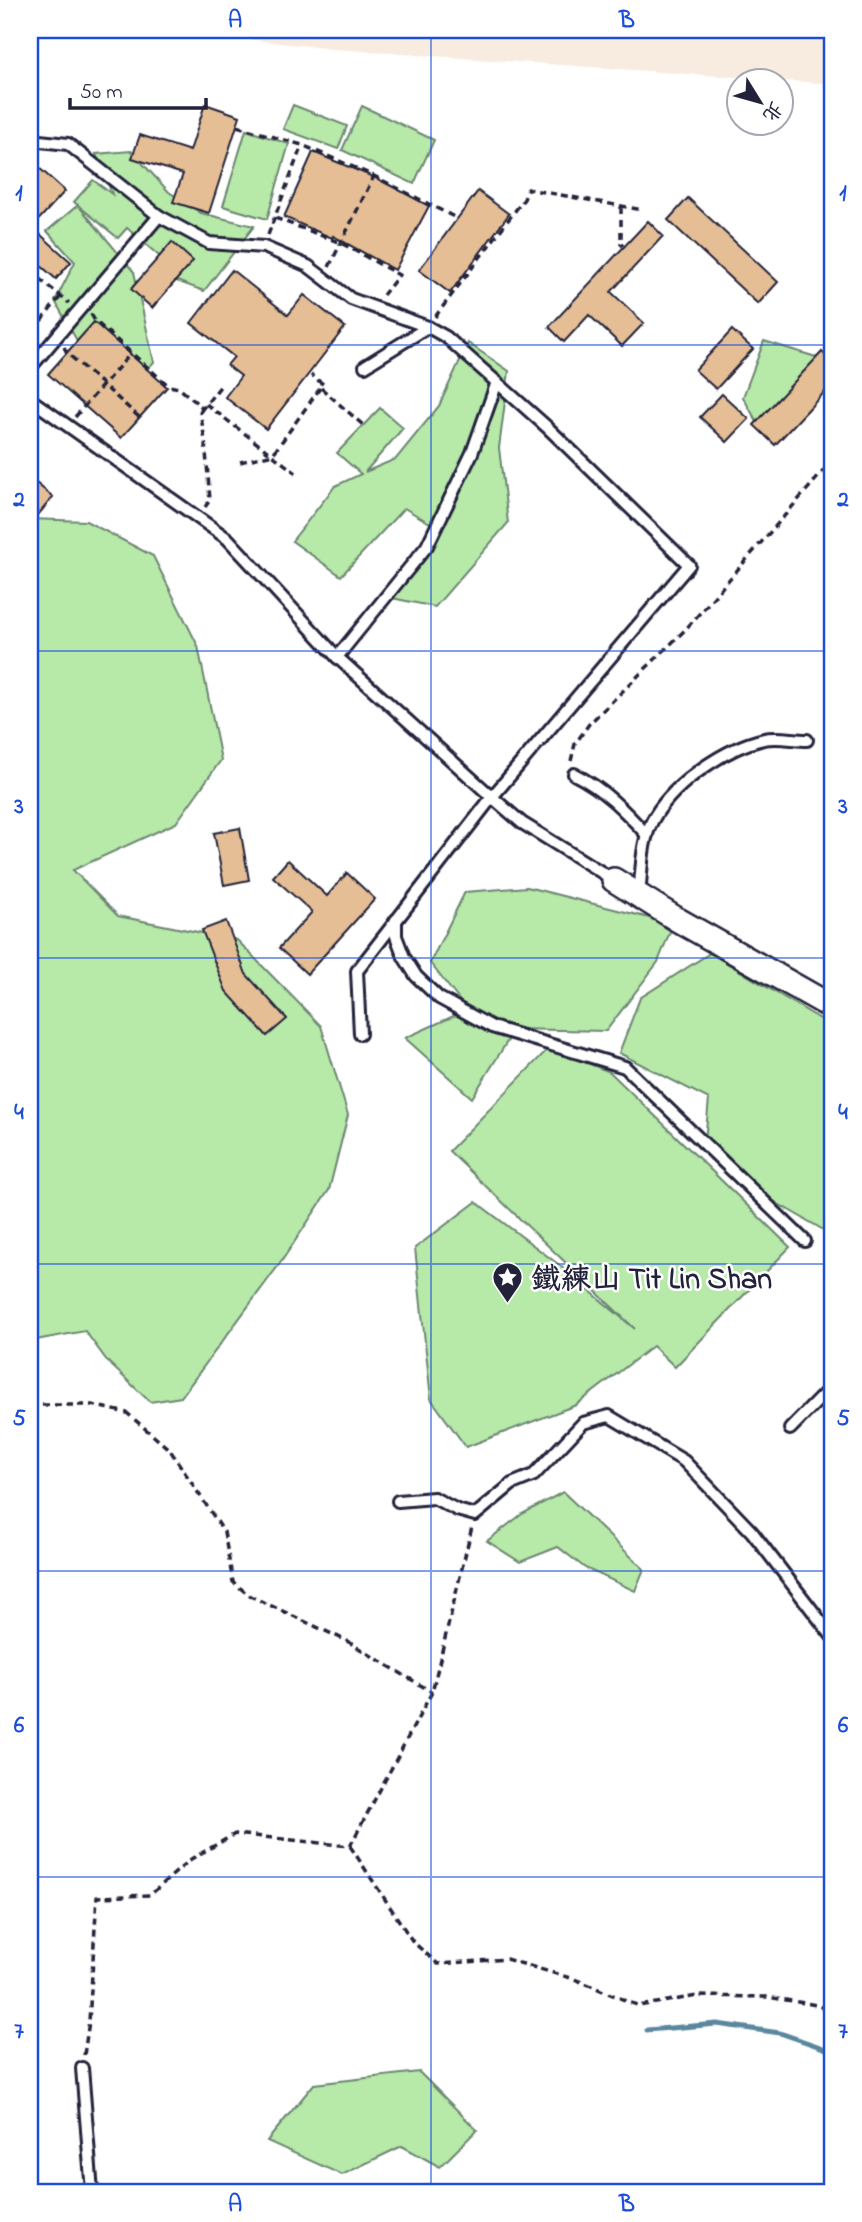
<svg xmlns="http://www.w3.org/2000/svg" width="862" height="2222" viewBox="0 0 862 2222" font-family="'Indie Flower','LXGW WenKai TC',sans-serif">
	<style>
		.built { fill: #f7ecdf }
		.green { fill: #b7e9a9; stroke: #6c8672; stroke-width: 2 }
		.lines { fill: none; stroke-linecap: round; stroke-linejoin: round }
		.stream { stroke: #5a879e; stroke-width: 5 }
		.building { fill: #e5be95; stroke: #22223b; stroke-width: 2 }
		.lane-casing { stroke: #22223b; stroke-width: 16 }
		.street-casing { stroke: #22223b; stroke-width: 28 }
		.path { stroke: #22223b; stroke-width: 3.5; stroke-dasharray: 7 5; stroke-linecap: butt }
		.lane { stroke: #fff; stroke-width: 10 }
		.street { stroke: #fff; stroke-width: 23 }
		.grid { fill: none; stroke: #1d4ed8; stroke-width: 2; stroke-opacity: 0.55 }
		.labels { text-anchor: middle; stroke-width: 5; stroke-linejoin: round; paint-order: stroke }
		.poi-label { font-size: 30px; font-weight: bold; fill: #22223b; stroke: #fff; text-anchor: start }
		.neatline { fill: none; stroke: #1d4ed8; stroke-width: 2.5 }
		.grid-label { font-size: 23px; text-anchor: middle; font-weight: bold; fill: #1d4ed8 }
	</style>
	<rect width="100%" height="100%" fill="#fff"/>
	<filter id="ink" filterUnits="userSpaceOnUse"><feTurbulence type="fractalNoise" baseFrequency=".0143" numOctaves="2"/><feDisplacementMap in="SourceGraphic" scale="14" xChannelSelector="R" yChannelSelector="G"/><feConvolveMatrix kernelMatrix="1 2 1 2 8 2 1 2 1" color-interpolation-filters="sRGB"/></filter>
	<g filter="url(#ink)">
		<path class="built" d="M192,30H832V84L333,49L202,34Z"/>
		<g class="green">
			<path d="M293,105L347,126L338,149L283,129Z"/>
			<path d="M362,106L434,140L414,184L342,150Z"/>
			<path d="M246,130L289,144L267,219L223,206Z"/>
			<path d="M131,151L169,192L201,213L254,226L204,291L160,275L159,256L127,228L118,238L74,202L93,180L112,194L96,154Z"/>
			<path d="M78,205L134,272L154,362L113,406L55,301L75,262L47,231Z"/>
			<path d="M764,341L816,357L797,411L757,422L743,397Z"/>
			<path d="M468,343L509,371L499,448L508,523L435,607L392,598L442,530L404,508L341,576L292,541L335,486L361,474L337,453L380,408L403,428L365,472L396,459L439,406Z"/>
			<path d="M30,519L86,521L153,556L198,646L221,760L176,823L73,870L118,916L237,940L321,1026L348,1115L329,1190L281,1262L181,1397L150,1402L108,1362L85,1331L30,1341Z"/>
			<path d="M527,887L673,924L658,962L606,1031L515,1029L472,1098L405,1038L467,1010L430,963L465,892Z"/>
			<path d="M710,953L832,1026V1229H822L766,1197L704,1152L709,1099L619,1053L640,998Z"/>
			<path d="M547,1050L572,1057L610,1072L790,1247L675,1367L653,1346L576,1405L466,1447L431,1399L415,1248L476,1202L558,1264L635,1329L449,1151Z"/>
			<path d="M563,1492L644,1569L635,1591L585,1568L558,1547L520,1562L487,1541L522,1514Z"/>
			<path d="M419,2072L477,2130L440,2167L402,2146L342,2175L267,2141L314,2084Z"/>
		</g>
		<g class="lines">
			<path class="stream" d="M647,2030L717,2024L780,2033L832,2051"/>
		</g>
		<g class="building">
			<path d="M205,104L240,116L209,213L173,202L183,174L132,158L140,135L190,151Z"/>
			<path d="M313,152L378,179L429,206L395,270L333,236L332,238L284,217Z"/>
			<path d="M37,166L65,191L32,227L71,262L56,279L30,256V174Z"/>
			<path d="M478,191L509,214L450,293L419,270Z"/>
			<path d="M688,198L778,282L758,304L668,220Z"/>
			<path d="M648,221L663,236L611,292L644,323L622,346L589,315L564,342L549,327Z"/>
			<path d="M172,242L193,261L152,308L131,289Z"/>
			<path d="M232,270L288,315L304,295L345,327L266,429L225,397L241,376L227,365L234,357L191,323Z"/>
			<path d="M94,322L167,387L121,438L48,374Z"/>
			<path d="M732,330L753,349L716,389L695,370Z"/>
			<path d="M822,352L832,361V384L775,445L754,425Z"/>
			<path d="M722,394L749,419L727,442L700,417Z"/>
			<path d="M30,478L53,497L38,515L30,508Z"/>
			<path d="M240,828L249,880L224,885L214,833Z"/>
			<path d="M288,860L327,896L347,873L375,899L307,974L279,948L312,912L273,877Z"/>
			<path d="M226,921L246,974L287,1019L267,1036L226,991L202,930Z"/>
		</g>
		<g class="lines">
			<defs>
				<g id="lane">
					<path d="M30,140L68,144L159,216L209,243L264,247L308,266L351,299L428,327L446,337L547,427L689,565L492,797L357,971L360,1034"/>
					<path d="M365,366L428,327"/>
					<path d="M30,368L159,216"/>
					<path d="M30,399L228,539L337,657L492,797L522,823L614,880"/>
					<path d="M337,657L427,546L472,453L497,382"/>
					<path d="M574,774C604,789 625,811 647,835"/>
					<path d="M639,895C642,870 641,838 655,816C676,782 725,748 764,739C777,736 794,740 807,740"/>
					<path d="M396,920V936L404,957L416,976L439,998L492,1027L625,1067L805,1241"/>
					<path d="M790,1429L832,1386"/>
					<path d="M398,1501L434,1498L457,1510L475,1515L512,1484L534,1475L583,1423L609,1416L684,1461L752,1532L832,1636"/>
					<path d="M82,2068L92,2192"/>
				</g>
				<path id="street" d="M614,880L678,920L832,1007"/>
			</defs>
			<use href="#lane" class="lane-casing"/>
			<use href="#street" class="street-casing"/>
			<g class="path">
				<path d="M237,126L302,145L374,176L456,218"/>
				<path d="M832,138V140"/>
				<path d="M621,207V244L623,246"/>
				<path d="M275,218L341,243L399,275L383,295"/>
				<path d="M268,235L302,145"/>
				<path d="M329,267L374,176"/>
				<path d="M30,273L31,272L69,303"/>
				<path d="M91,314L95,321L169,386L179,388L203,408L222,384"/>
				<path d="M435,317L524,199L528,189L643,210"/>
				<path d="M41,321L61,296"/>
				<path d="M64,347L67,353L139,417"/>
				<path d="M321,388L363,425"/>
				<path d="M206,404L296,473"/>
				<path d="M203,408L200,412L205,440L210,500L205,507"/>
				<path d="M75,417L131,353"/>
				<path d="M240,462L273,454L323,384L311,375"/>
				<path d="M571,761L575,744L589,724L686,629L832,461"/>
				<path d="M30,1405H92L127,1413L170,1450L224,1532L233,1582L250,1596L347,1641L432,1692"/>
				<path d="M350,1846L413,1942L438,1964L506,1959L577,1980L639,2006L697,1996L767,1997L817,2005L832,2012"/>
				<path d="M84,2055L89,2021L97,1897L150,1895L191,1859L235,1834L350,1846L432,1692L472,1527"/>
			</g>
			<use href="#lane" class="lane"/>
			<use href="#street" class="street"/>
		</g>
	</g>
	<path class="grid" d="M431,30V2192M30,345H832M30,651H832M30,958H832M30,1264H832M30,1571H832M30,1877H832"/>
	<defs>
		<symbol id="sight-pin" viewBox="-11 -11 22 30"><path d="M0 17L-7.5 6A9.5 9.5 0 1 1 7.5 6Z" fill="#22223b" stroke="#fff"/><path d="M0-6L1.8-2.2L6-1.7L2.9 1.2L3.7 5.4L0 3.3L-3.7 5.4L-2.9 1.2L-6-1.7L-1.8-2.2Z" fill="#fff"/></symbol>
	</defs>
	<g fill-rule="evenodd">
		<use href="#sight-pin" x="490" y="1260" width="35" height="47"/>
	</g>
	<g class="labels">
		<g class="poi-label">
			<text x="531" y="1288">鐵練山 Tit Lin Shan</text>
		</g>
	</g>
	<rect width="862" height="2222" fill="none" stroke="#fff" stroke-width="77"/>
	<g transform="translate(760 102) rotate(127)"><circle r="33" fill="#ffffff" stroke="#a7a7b1" stroke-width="2"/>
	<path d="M0-5L12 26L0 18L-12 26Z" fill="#22223b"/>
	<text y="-10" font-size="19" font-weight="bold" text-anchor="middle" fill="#22223b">北</text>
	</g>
	<path d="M70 98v10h136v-10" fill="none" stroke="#22223b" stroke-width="3.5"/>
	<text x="80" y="98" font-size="21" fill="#22223b" stroke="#ffffff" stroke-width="5" paint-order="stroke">50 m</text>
	<rect x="38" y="38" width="786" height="2146" class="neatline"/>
	<g class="grid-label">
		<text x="235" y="27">A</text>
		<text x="627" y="27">B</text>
		<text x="19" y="200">1</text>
		<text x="843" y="200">1</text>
		<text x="19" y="506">2</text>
		<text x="843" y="506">2</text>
		<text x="19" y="813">3</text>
		<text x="843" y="813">3</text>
		<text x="19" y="1119">4</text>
		<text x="843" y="1119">4</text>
		<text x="19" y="1425">5</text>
		<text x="843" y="1425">5</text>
		<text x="19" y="1732">6</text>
		<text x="843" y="1732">6</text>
		<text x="19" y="2038">7</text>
		<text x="843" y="2038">7</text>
		<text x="235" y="2211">A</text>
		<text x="627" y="2211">B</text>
	</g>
</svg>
